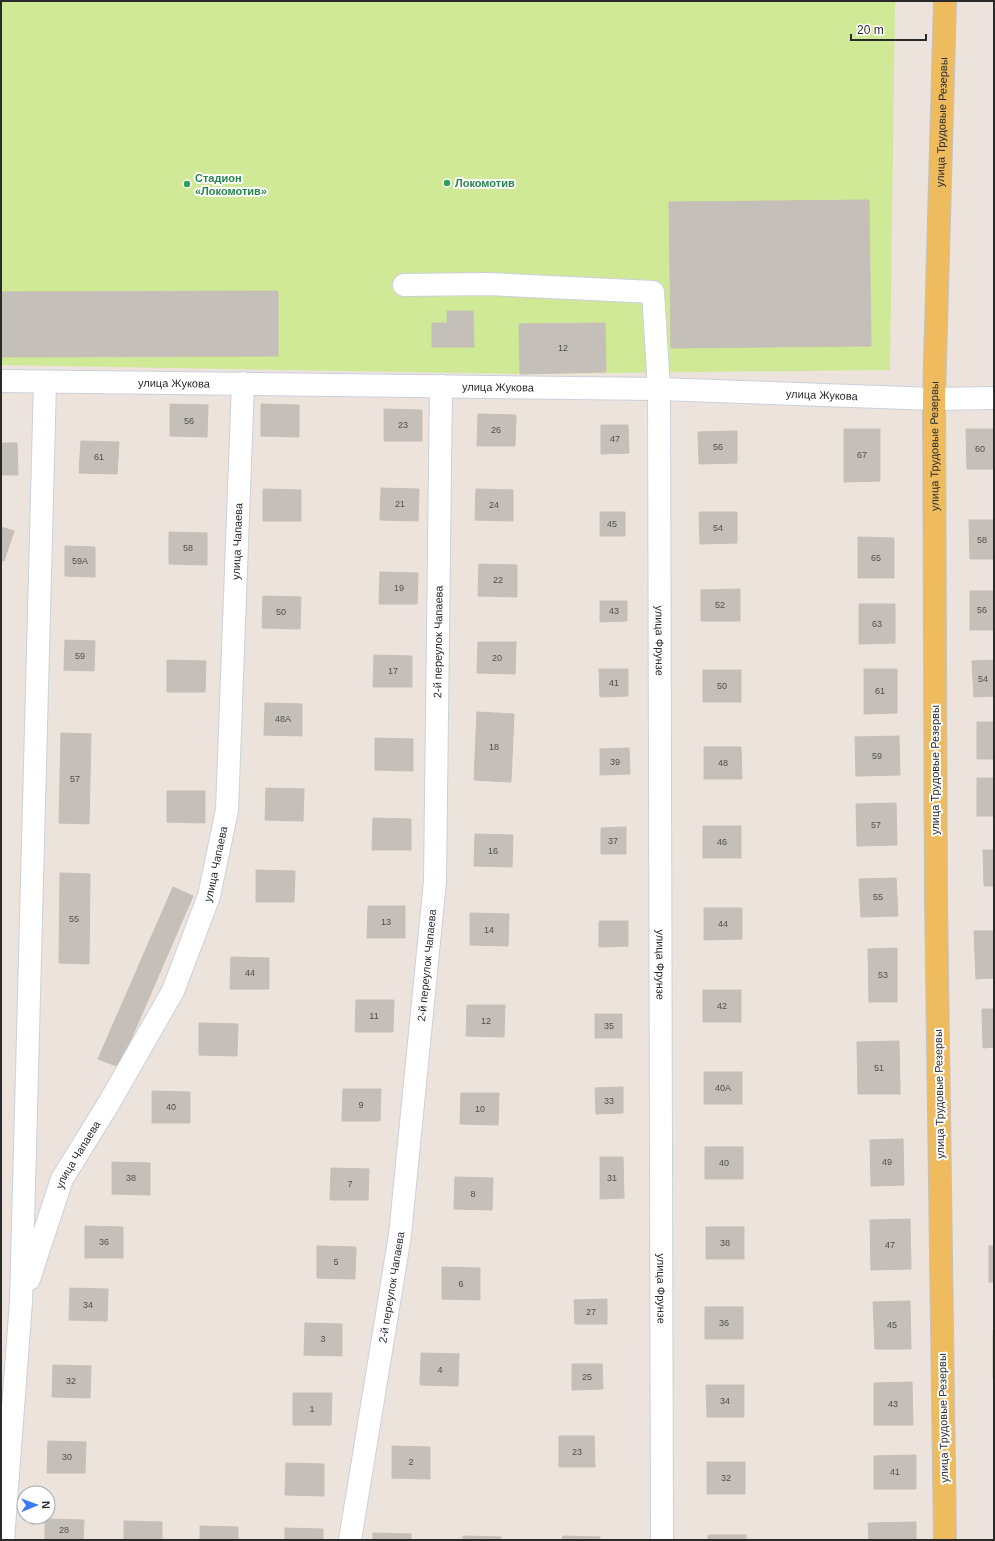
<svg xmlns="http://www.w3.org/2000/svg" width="995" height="1541" viewBox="0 0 995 1541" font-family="Arial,sans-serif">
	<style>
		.pitch { fill: #d0e996 }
		.building { fill: #c4bfb8; stroke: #c7bfb6 }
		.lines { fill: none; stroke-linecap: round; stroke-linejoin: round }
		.minor-casing { stroke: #cbd0dc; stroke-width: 24 }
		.major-casing { stroke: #c3c3c3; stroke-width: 24 }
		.minor { stroke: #fff; stroke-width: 22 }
		.major { stroke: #eebb5f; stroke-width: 22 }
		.leisure-dot { fill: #2e9e5b; stroke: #fff; stroke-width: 1.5 }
		.labels { text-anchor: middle; stroke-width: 4; stroke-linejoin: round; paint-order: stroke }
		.number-label { font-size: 9px; fill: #504f4e }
		.street-label { font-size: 11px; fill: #2a2a2a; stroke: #fff }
		.leisure-label { font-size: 11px; font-weight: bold; fill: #27864d; stroke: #fff; text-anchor: start }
	</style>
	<rect width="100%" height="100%" fill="#ece3dd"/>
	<path class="pitch" d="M1,1H895L890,370L520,374L1,365Z"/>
	<g class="building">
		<path d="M869,200L871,346L671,348L669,202Z"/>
		<path d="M278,291V356L1,357V292Z"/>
		<path d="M447,311H473L474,347H432V323H447Z"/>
		<path d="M605,323L606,372L520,374L519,324Z"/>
		<path d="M170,404L208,405L207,437L170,436Z"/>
		<path d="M261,404L299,405V437L261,436Z"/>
		<path d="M384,409L422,410V441H384Z"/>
		<path d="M478,414L516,415L515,446H477Z"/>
		<path d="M601,425H628L629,453L601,454Z"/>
		<path d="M844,429H880V481L844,482Z"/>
		<path d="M966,429H994V469H967Z"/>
		<path d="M737,431V463L699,464L698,432Z"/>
		<path d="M81,441L119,442L117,474L79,473Z"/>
		<path d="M1,443H17L18,475H1Z"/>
		<path d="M381,488L419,489L418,521L380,520Z"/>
		<path d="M263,489L301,490V521H263Z"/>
		<path d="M476,489L513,490V521L475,520Z"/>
		<rect x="600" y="512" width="25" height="24"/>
		<path d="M699,512H737V543L700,544Z"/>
		<path d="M969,520H994V559H970Z"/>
		<path d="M1,527L14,531L4,561L1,560Z"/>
		<path d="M169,532L207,533V565L169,564Z"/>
		<path d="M858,537L894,538V578H858Z"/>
		<path d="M65,546L95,547V577L65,576Z"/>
		<path d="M479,564L517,565V597L478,596Z"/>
		<path d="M380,572L418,573L417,604H379Z"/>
		<path d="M740,589V621H701V590Z"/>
		<rect x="970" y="591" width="24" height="39"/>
		<path d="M263,596L301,597L300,629L262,628Z"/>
		<path d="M600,601H627V621L600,622Z"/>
		<path d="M859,604H895V643L859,644Z"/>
		<path d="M65,640L95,641L94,671L64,670Z"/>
		<path d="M478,642H516L515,674L477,673Z"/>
		<path d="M374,655L412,656V687H373Z"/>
		<path d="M167,660L206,661L205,692H167Z"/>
		<path d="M994,660V696L974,697L972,661Z"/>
		<path d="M599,669H628V696L600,697Z"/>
		<path d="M864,669H897V713L864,714Z"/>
		<rect x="703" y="670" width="38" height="32"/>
		<path d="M265,703L302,704V736L264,735Z"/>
		<path d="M477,712L514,714L511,782L474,780Z"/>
		<rect x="977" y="722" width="17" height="37"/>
		<path d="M61,733L91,734L89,824L59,823Z"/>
		<path d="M899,736L900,775L856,776L855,737Z"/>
		<path d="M375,738L413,739V771L375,770Z"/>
		<path d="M704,747H741L742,779H704Z"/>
		<path d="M629,748L630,774L600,775V749Z"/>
		<rect x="977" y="778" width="17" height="38"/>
		<path d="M266,788L304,789L303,821L265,820Z"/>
		<path d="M167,791H205V823L167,822Z"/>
		<path d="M896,803L897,845L857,846L856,804Z"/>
		<path d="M373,818L411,819V850H372Z"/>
		<rect x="703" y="826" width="38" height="32"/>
		<path d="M626,827V854H601V828Z"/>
		<path d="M475,834L513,835L512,867L474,866Z"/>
		<path d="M983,850H994V886H984Z"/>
		<path d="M256,870L295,871L294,902H256Z"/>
		<path d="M60,873L90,874L89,964L59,963Z"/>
		<path d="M896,878L898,916L861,917L859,879Z"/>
		<path d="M173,887L193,896L119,1067L98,1059Z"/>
		<path d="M368,906H405V938H367Z"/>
		<path d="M704,908H742V939L704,940Z"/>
		<path d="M470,913L509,914L508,946L470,945Z"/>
		<path d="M599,921H628V946L599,947Z"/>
		<path d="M974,931H994V978L976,979Z"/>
		<path d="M897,948V1002H869L868,949Z"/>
		<path d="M231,957L269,958V989H230Z"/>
		<rect x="703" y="990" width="38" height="32"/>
		<path d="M356,1000H394L393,1032H355Z"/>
		<path d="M467,1005H505L504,1037L466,1036Z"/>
		<path d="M982,1009H994V1047L983,1048Z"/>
		<rect x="595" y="1014" width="27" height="24"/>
		<path d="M199,1023L238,1024L237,1056L199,1055Z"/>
		<path d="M899,1041L900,1094H858L857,1042Z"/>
		<rect x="704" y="1072" width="38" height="32"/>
		<path d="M623,1087V1113L596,1114L595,1088Z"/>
		<path d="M343,1089H381L380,1121H342Z"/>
		<path d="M152,1091L190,1092V1123H152Z"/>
		<path d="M461,1093H499L498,1125L460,1124Z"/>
		<path d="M903,1139L904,1185L871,1186L870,1140Z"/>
		<rect x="705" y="1147" width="38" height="32"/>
		<path d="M600,1157H623L624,1198L600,1199Z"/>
		<path d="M112,1162L150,1163V1195L112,1194Z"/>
		<path d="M331,1168L369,1169L368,1200H330Z"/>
		<path d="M455,1177L493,1178L492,1210L454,1209Z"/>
		<path d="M910,1219L911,1269L871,1270L870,1220Z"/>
		<path d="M85,1226L123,1227V1258H85Z"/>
		<rect x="706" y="1227" width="38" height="32"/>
		<path d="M317,1246L356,1247L355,1279L317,1278Z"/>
		<rect x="989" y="1246" width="5" height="36"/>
		<path d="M442,1267L480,1268V1300L442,1299Z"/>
		<path d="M70,1288L108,1289L107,1321L69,1320Z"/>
		<path d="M607,1299V1324H575L574,1300Z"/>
		<path d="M910,1301L911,1349H875L873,1302Z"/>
		<rect x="705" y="1307" width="38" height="32"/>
		<path d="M305,1323L342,1324V1356L304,1355Z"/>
		<rect x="993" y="1330" width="1" height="48"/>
		<path d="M421,1353L459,1354L458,1386L420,1385Z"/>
		<path d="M572,1364H602L603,1389L572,1390Z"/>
		<path d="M53,1365L91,1366L90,1398L52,1397Z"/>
		<path d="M912,1382L913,1425H874V1383Z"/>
		<path d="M706,1385H744V1417H707Z"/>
		<path d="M293,1393H332L331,1425H293Z"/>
		<path d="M559,1436H594L595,1467H559Z"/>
		<path d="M48,1441L86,1442L85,1473H47Z"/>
		<path d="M392,1446L430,1447V1479L392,1478Z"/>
		<path d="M916,1455V1489H874V1456Z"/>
		<rect x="707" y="1462" width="38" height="32"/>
		<path d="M286,1463L324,1464V1496L285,1495Z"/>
		<path d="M45,1519L84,1520L83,1540H45Z"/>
		<path d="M124,1521L162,1522V1540H124Z"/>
		<path d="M916,1522V1540H869L868,1523Z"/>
		<path d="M200,1526L238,1527V1540H200Z"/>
		<path d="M285,1528L323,1529V1540H285Z"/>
		<path d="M373,1533L411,1534V1540H373Z"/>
		<rect x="708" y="1535" width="38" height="5"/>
		<path d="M463,1536L501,1537V1540H463Z"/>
		<path d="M563,1536L600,1537V1540H562Z"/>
	</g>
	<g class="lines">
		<defs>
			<g id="minor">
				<path id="s1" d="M404,285L488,284L653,292L659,389L662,1540"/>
				<path id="s2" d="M1,381L659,389L934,399L994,398"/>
				<path id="s3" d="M29,1279L62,1179L109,1103L173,991L209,896L227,810L243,383"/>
				<path d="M3,1540L21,1302L45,382"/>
				<path id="s4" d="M350,1540L400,1235L435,881L441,386"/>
			</g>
			<g id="major">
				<path id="s5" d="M945,1540L936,899L934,399L945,1"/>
			</g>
		</defs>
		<use href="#minor" class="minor-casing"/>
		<use href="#major" class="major-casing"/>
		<use href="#minor" class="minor"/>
		<use href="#major" class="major"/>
	</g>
	<g class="leisure-dot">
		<circle cx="447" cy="183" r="4"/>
		<circle cx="187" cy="184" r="4"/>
	</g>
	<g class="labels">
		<g class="number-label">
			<text x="563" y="351">12</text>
			<text x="189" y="424">56</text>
			<text x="403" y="428">23</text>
			<text x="496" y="433">26</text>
			<text x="615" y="442">47</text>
			<text x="718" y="450">56</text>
			<text x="980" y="452">60</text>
			<text x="862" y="458">67</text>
			<text x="99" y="460">61</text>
			<text x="400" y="507">21</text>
			<text x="494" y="508">24</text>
			<text x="612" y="527">45</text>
			<text x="718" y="531">54</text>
			<text x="982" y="543">58</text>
			<text x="188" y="551">58</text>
			<text x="876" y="561">65</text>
			<text x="80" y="564">59А</text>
			<text x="498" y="583">22</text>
			<text x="399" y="591">19</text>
			<text x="720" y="608">52</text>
			<text x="982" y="613">56</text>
			<text x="614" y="614">43</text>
			<text x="281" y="615">50</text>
			<text x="877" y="627">63</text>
			<text x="80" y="659">59</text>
			<text x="497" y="661">20</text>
			<text x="393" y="674">17</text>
			<text x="983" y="682">54</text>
			<text x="614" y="686">41</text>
			<text x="722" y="689">50</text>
			<text x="880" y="694">61</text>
			<text x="283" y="722">48А</text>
			<text x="494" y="750">18</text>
			<text x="877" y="759">59</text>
			<text x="615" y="765">39</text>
			<text x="723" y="766">48</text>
			<text x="75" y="782">57</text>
			<text x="876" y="828">57</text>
			<text x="613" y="844">37</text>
			<text x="722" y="845">46</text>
			<text x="493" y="854">16</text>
			<text x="878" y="900">55</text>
			<text x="74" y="922">55</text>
			<text x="386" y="925">13</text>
			<text x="723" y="927">44</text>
			<text x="489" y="933">14</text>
			<text x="250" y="976">44</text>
			<text x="883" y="978">53</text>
			<text x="722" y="1009">42</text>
			<text x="374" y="1019">11</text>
			<text x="486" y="1024">12</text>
			<text x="609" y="1029">35</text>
			<text x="879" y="1071">51</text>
			<text x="723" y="1091">40А</text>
			<text x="609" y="1104">33</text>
			<text x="361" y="1108">9</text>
			<text x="171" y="1110">40</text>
			<text x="480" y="1112">10</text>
			<text x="887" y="1165">49</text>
			<text x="724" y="1166">40</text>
			<text x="131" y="1181">38</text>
			<text x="612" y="1181">31</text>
			<text x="350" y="1187">7</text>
			<text x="473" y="1197">8</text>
			<text x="104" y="1245">36</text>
			<text x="725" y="1246">38</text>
			<text x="890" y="1248">47</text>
			<text x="336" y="1265">5</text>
			<text x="461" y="1287">6</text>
			<text x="88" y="1308">34</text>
			<text x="591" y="1315">27</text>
			<text x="724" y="1326">36</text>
			<text x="892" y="1328">45</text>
			<text x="323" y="1342">3</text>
			<text x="440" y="1373">4</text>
			<text x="587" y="1380">25</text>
			<text x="71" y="1384">32</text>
			<text x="725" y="1404">34</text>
			<text x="893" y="1407">43</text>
			<text x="312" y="1412">1</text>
			<text x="577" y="1455">23</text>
			<text x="67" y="1460">30</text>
			<text x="411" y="1465">2</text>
			<text x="895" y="1475">41</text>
			<text x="726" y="1481">32</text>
			<text x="64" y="1533">28</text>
		</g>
		<g class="street-label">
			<text dy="4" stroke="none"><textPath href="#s5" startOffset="1418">улица Трудовые Резервы</textPath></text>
			<text dy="4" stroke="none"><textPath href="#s2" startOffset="173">улица Жукова</textPath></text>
			<text dy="4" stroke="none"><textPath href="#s2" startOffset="497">улица Жукова</textPath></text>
			<text dy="4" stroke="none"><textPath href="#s2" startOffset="821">улица Жукова</textPath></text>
			<text dy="4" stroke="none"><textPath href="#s5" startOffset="1094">улица Трудовые Резервы</textPath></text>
			<text dy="4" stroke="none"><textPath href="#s3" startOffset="782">улица Чапаева</textPath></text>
			<text dy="4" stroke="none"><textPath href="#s1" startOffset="598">улица Фрунзе</textPath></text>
			<text dy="4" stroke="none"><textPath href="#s4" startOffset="904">2-й переулок Чапаева</textPath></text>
			<text transform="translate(935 770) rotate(-90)" y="4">улица Трудовые Резервы</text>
			<text dy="4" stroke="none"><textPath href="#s3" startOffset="458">улица Чапаева</textPath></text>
			<text dy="4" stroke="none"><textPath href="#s4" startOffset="580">2-й переулок Чапаева</textPath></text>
			<text dy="4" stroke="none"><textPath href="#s1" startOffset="922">улица Фрунзе</textPath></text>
			<text transform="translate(939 1094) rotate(-91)" y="4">улица Трудовые Резервы</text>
			<text dy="4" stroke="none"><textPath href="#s3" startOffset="134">улица Чапаева</textPath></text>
			<text dy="4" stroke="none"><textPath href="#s4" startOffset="256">2-й переулок Чапаева</textPath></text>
			<text dy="4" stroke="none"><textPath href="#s1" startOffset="1246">улица Фрунзе</textPath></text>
			<text transform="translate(943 1418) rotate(-91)" y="4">улица Трудовые Резервы</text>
		</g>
		<g class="leisure-label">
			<text x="195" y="182">Стадион<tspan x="195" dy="13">«Локомотив»</tspan></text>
			<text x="455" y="187">Локомотив</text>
		</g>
	</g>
	<rect width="995" height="1541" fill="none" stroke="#2a2a2a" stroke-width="4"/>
	<g transform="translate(36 1505) rotate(89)"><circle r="19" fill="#ffffff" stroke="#aaaaaa"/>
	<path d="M0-3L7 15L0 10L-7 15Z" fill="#3f78f7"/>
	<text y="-6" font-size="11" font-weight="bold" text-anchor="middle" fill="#2a2a2a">N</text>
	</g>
	<path d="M851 34v6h75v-6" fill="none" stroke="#2a2a2a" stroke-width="2"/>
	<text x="857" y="34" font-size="12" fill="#2a2a2a" stroke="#ffffff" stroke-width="3" paint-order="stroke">20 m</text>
</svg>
